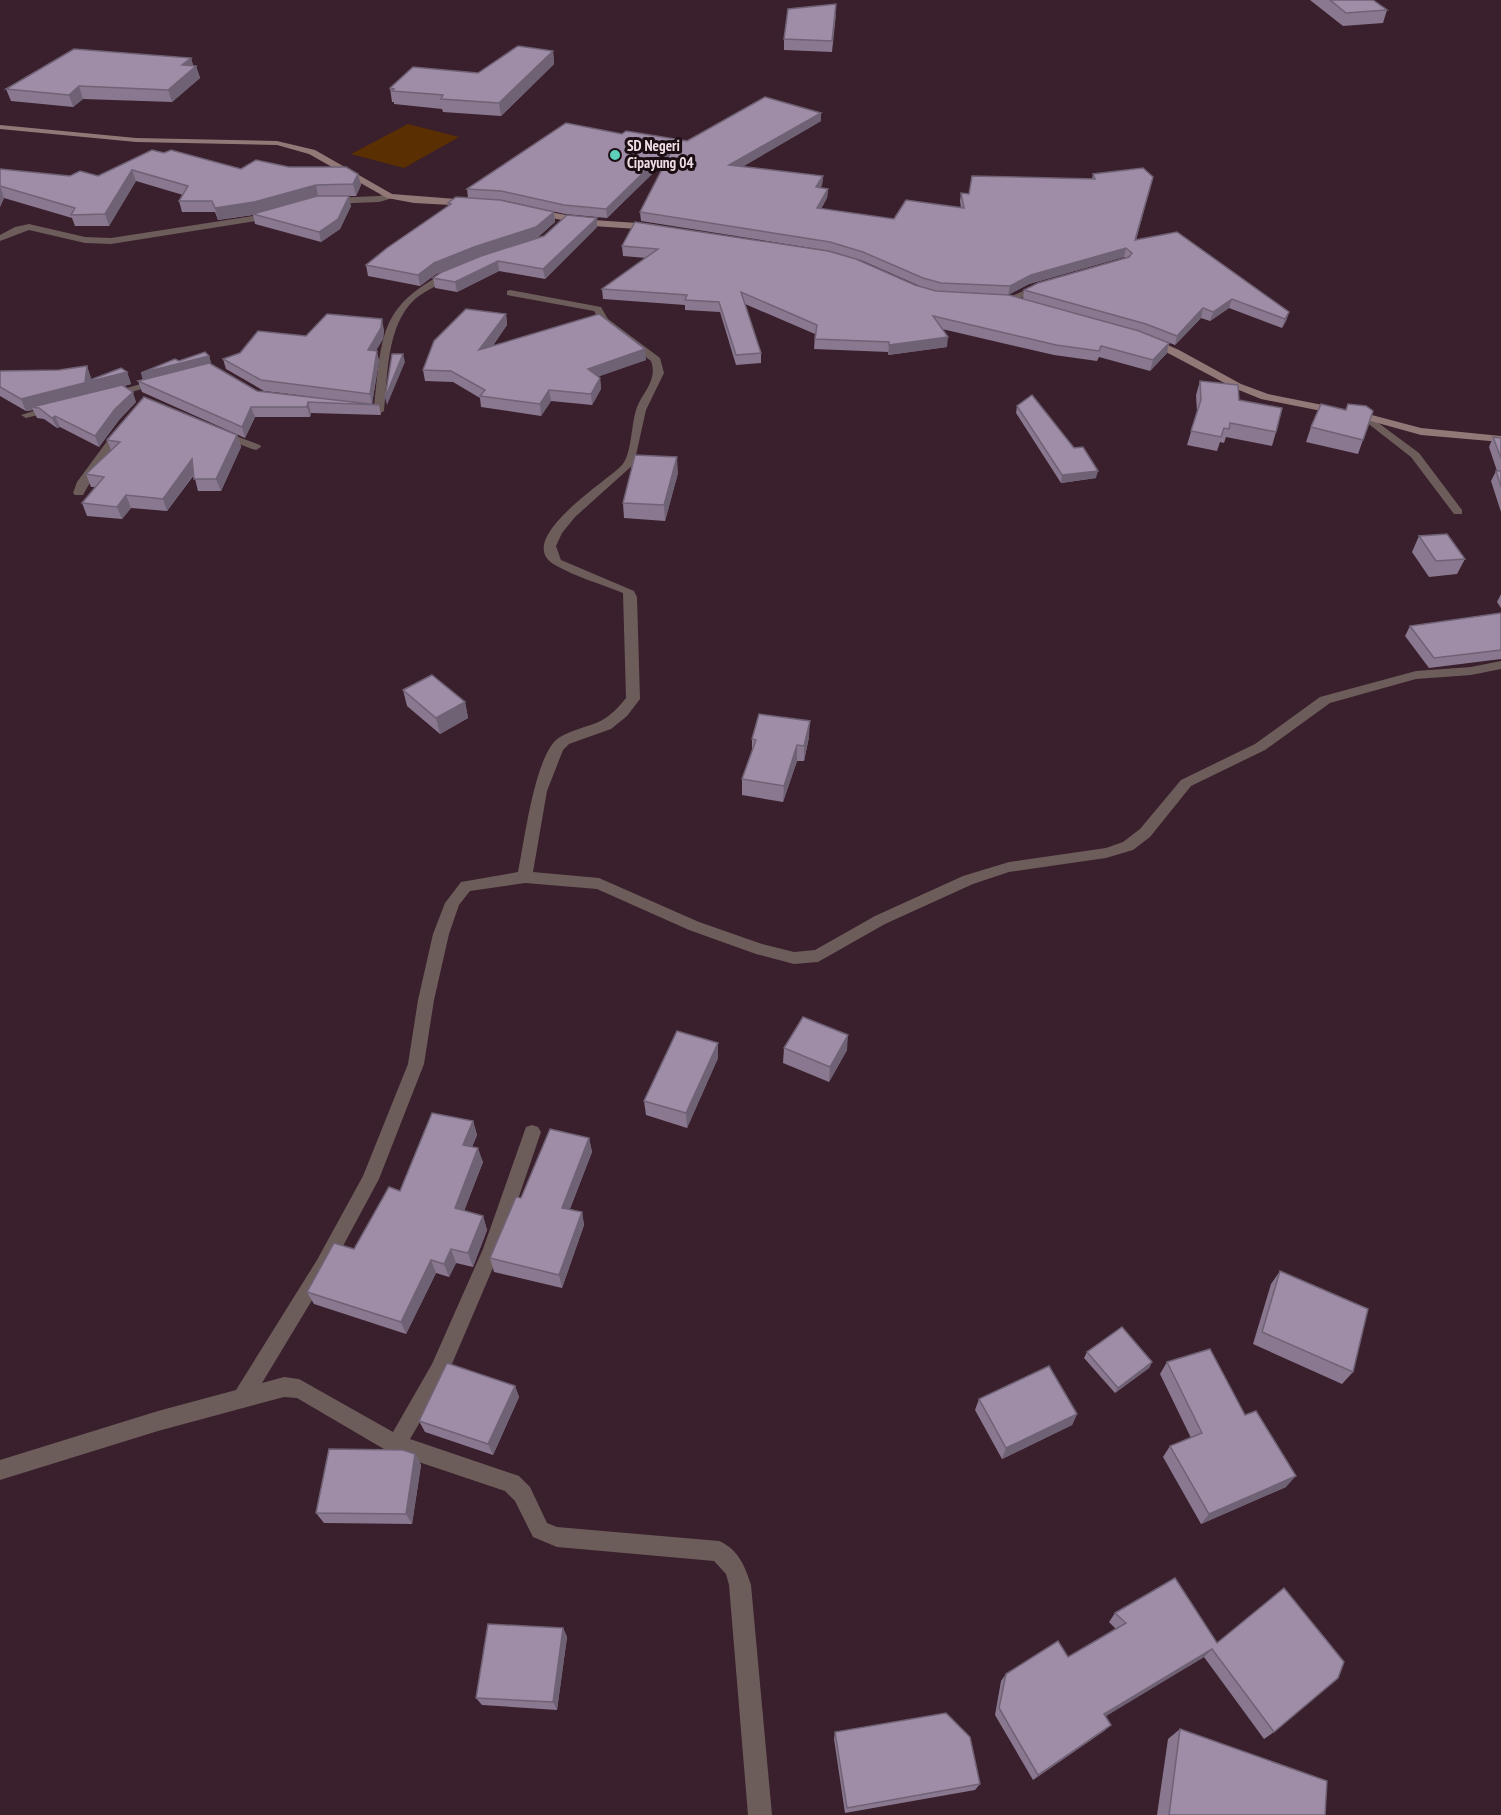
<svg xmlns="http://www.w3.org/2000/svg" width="1501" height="1815" viewBox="0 0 1501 1815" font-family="'PT Sans Narrow',sans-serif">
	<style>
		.green { fill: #5a2f01 }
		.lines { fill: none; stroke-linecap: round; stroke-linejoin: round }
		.street { fill: #6c5d5b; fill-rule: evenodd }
		.secondary { fill: #927977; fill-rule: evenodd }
		.wall { fill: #897890; fill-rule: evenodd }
		.shaded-wall { fill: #6f6275 }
		.building { fill: #9f8ca7; stroke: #6f6275; stroke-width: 1.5 }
		.poi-dot { fill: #5cceba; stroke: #1a0e13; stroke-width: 2 }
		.labels { text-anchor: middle; stroke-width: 6; stroke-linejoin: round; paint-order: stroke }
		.far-poi-label { font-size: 15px; font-weight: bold; fill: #efdce4; stroke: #1a0e13; text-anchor: start }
	</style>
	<rect width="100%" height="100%" fill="#3a1f2c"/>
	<path class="green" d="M408,124L459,137L404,168L351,154Z"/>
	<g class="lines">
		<g class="street">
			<path d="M390,193L394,196L393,198L379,202L330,204L326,201L330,198L379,196Z"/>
			<path d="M272,213L275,214V218L111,244L85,243L29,230L0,241V235L15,227L29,224L85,237L111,238Z"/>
			<path d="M447,272L455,274C443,284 427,289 415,299C386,326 388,375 384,411L379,414L360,411V407H374C382,338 378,306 447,272Z"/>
			<path d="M1041,283L1046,286L1044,288L1011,302L1003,300Z"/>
			<path d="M510,290L601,307L608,319L660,358L664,373L646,410L634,464L575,517L562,533L556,546L561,560L634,591L637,597L640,699L627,716L611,729L569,744L563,750L547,791L533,872L599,878L699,922L762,944L794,952L815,950L875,916L963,876L1009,862L1106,848L1123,842L1140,829L1181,780L1255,744L1320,697L1416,671L1471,667L1501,661V669L1471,675L1416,679L1330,703L1265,750L1191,786L1150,837L1133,850L1106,858L1009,872L973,884L885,924L818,962L794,964L756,954L689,930L597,889L525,883L470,891L459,905L449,934L434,1000L424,1064L379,1179L329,1272L262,1383L284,1377L299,1379L393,1432L432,1364L483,1249L526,1127L532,1125L538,1127L541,1132L501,1249L446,1378L410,1439L519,1476L530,1487L547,1523L557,1527L719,1541C738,1549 745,1566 751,1585L772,1815H748L729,1585L726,1574L714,1561L557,1547L533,1537L515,1501L505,1491L389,1452L297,1398L284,1397L158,1431L0,1480V1460L158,1411L236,1390L317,1260L363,1176L408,1064L418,1000L433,934L445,903L461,882L518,872C524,844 535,751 560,737C590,721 601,730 626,698L623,593C601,584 576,577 555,565C511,540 609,480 622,465C632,454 631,423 637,407C643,392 658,380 651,361L601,323L594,311L507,295V291Z"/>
			<path d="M158,379L163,382L162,384L111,397L106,394Z"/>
			<path d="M53,405L57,406V410L26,418L21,415Z"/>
			<path d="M1365,413L1419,453L1462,510V514H1454L1411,457L1361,418V414Z"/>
			<path d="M120,428L125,431C110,452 95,473 83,495H75L73,493L77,482L116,429Z"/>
			<path d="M220,430L260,445L261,447L256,450L252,449L216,435V431Z"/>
		</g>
		<g class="secondary">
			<path d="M0,125L136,138L277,141L315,150L392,194L469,200L473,203L469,206L414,203L387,198L309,154L277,145L136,142L0,129Z"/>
			<path d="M534,209L593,220L652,224L656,227L652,230L593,226L531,214V210Z"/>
			<path d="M1150,337L1179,350L1241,384L1268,394L1368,414L1421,428L1501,436V442L1421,435L1367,420L1261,399L1234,388L1147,342V338Z"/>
		</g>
	</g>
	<g class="wall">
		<path d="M1310,0H1373L1387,10L1383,23L1343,26Z"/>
		<path d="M836,14L832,52L784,50V39Z"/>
		<path d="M553,51L554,64L501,116L443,112L442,109L394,104V102H392L390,88L478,73Z"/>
		<path d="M191,58L193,66H196L200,78L172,102L83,99L73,107L11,101L6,89Z"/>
		<path d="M821,113V121L742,167L823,176L822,185L820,188L828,189L827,198L821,209L894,219L961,208L960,201L961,193L969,194L1092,179L1093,174L1151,185L1136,240L1289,312L1286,321L1282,328L1229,308L1210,321L1201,318L1175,345L1142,332L1169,343L1167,353L1150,371L1099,357L1097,361L1054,355L942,329L947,347L888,355V352L814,349L815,334L745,304L761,353V363L736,365L720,312L685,310V305L603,299L602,289L646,258L623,256L622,246L635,222L939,291L922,287L863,261L830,251L641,221L640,212L668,158L607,218L565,214L502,200L468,198L467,189L622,134L687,141ZM1124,257L1125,258L1024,290L1023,299L969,293L1008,295L1029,284Z"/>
		<path d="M164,153L241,169L289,167L358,174L361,185L356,196H318L307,199L351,206L340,229L321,242L255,224L253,215L218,220L215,212H182L179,201L183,195L136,181L109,226H75L72,218L4,198L0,207V169L70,176H98Z"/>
		<path d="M448,203L554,212L555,222L537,238L475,258L436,274L420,286L368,276L366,265L448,206Z"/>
		<path d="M597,227L545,279L499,271L457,292L435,288L433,278Z"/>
		<path d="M506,314L507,325L492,347L646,360L598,376L600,378L601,389L592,405L551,401L541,416L481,407L480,398L453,382L425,381L423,370Z"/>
		<path d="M384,330L383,339L376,350L379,361L372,404L379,405L381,415L311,413L310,417H255L245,438L142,392L138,381L143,380L179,361L209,356L211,363L210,364L257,391L323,398L264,391L226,369L223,359L306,336Z"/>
		<path d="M87,366L91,379L127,372L131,384L124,386L136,402L119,420L99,447L60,427L57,428L44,419L37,418L33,410L26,411L0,396V371L59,370Z"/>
		<path d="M1200,381L1239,400L1276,432L1272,446L1226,437L1224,443L1220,442L1217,451L1187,445L1197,412L1196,395Z"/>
		<path d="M1017,406L1096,478L1061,483L1016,413Z"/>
		<path d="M1311,427L1363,440L1358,454L1306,442Z"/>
		<path d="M237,435L241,447L221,491H198L194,475L167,511L131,508L122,519L87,516L82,503L95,487H91L86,474L111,450L107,440Z"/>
		<path d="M1493,437L1501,438V512L1491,481L1496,471H1497L1489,447Z"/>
		<path d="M678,473L665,521L624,518L623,503Z"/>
		<path d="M1419,536L1465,559L1457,574L1429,577L1412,552Z"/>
		<path d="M1501,594V608L1497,602Z"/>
		<path d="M1501,613V659L1429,668L1405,636L1410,626Z"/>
		<path d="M403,690L465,702L468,718L440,734L407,706Z"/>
		<path d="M809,737L804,761H797L783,802L742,795V779L752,751V739Z"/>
		<path d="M784,1048L847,1050L829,1082L783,1063Z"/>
		<path d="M718,1058L687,1128L646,1115L644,1101Z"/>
		<path d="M473,1121L477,1135L472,1147L483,1162L464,1211L483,1216L487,1230L473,1267L456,1263L449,1277L436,1273L406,1334L314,1304L307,1292L354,1249L400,1191Z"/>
		<path d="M589,1138L592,1152L570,1209L582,1212L584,1225L562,1288L494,1272L490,1258L521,1198Z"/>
		<path d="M1280,1271L1353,1372L1342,1384L1253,1344L1271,1284Z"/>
		<path d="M1087,1352L1152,1362L1149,1368L1115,1393L1084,1358Z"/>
		<path d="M1167,1362L1245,1415L1286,1487L1201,1524L1163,1457L1170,1446L1191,1438L1160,1374Z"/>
		<path d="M515,1386L519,1397L493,1455L425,1432L419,1421Z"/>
		<path d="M979,1399L1077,1414L1072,1425L1002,1459L975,1410Z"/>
		<path d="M415,1454L421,1465L412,1524L324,1523L316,1513Z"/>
		<path d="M1175,1578L1274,1732L1264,1739L1204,1657L1105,1716L1111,1725L1104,1731L1033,1780L995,1715L1001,1681L1006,1674L1068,1657L1116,1629L1109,1622L1115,1613Z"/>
		<path d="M563,1628L567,1637L557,1710L482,1705L476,1698Z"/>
		<path d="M1180,1729L1325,1815H1157L1168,1739Z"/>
		<path d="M835,1732L980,1784L975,1790L845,1813L834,1739Z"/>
	</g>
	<g class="shaded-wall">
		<path d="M553,51L554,64L501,116L499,103Z"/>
		<path d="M191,58L194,68L196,66L200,78L172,102L168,90L182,65Z"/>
		<path d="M79,86L83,99L73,107L69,95Z"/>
		<path d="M821,113V121L730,174L729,165Z"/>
		<path d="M677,140L678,149L607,218L606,209Z"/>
		<path d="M132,170L136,181L109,226L105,214Z"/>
		<path d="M358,174L361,185L356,196L353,184Z"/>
		<path d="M823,176L822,185L816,196V187Z"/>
		<path d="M316,185L318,196L258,214L218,220L215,208Z"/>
		<path d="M0,186L4,198L0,207Z"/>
		<path d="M828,189L827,198L816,217L817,208Z"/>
		<path d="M349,196L351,206L340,229L321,242L319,232Z"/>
		<path d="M554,212L555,222L537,238L475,258L436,274L420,286L418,275L434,263Z"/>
		<path d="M597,218V227L545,279L543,269Z"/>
		<path d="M1126,248L1124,257L1029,284L1008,295L1010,286L1031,275Z"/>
		<path d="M498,261L499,271L457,292L455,282Z"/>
		<path d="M1232,299L1229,308L1210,321L1213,312Z"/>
		<path d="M1203,308L1201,318L1175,345L1177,336Z"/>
		<path d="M1289,312L1286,321L1282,328L1285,319Z"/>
		<path d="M506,314L507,325L481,361L479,350Z"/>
		<path d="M382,319L384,330L383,339L370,361L368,350Z"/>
		<path d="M948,337L947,347L888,355L889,345Z"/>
		<path d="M1169,343L1167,353L1150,371L1153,360Z"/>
		<path d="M645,349L646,360L589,380L588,369Z"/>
		<path d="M377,351L379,361L372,404L370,394Z"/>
		<path d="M403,354L405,362L387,405L385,398Z"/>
		<path d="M209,356L211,363L143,381L141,373Z"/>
		<path d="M87,366L91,378V381L127,372L131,384L38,408L32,407L33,410L26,411L21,399Z"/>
		<path d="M600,378L601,389L592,405L591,394Z"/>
		<path d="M549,390L551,401L541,416L540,404Z"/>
		<path d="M133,392L136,402L119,420L99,447L95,436L115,409Z"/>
		<path d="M308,402L311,413L310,417L307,407Z"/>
		<path d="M251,407L255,417L245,438L242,427Z"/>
		<path d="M55,416L60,427L57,428L52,418Z"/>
		<path d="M237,435L241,447L221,491L216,479Z"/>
		<path d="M677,457L678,473L665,521L664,505Z"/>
		<path d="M192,459L196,471L167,511L163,499Z"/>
		<path d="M1098,471L1096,478L1061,483L1062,475Z"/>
		<path d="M126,495L131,508L122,519L117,507Z"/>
		<path d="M465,702L468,718L440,734L436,718Z"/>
		<path d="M810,721L809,737L804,761V746Z"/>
		<path d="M797,745V761L783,802L784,786Z"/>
		<path d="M848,1035L847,1050L829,1082L830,1067Z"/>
		<path d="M718,1043V1058L687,1128L686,1113Z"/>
		<path d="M473,1121L477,1135L467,1159L463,1145Z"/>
		<path d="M589,1138L592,1152L565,1221L562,1208Z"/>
		<path d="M478,1148L483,1162L460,1221L455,1208Z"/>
		<path d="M582,1212L584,1225L562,1288L559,1275Z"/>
		<path d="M483,1216L487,1230L473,1267L468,1253Z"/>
		<path d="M451,1249L456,1263L449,1277L444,1264Z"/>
		<path d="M431,1260L436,1273L406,1334L401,1322Z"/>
		<path d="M1152,1362L1149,1368L1115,1393L1118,1388Z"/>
		<path d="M515,1386L519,1397L493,1455L488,1444Z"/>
		<path d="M1077,1414L1072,1425L1002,1459L1006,1448Z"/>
		<path d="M415,1454L421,1465L412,1524L406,1514Z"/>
		<path d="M1296,1476L1286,1487L1201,1524L1209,1514Z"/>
		<path d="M563,1628L567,1637L557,1710L553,1702Z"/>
		<path d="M1212,1649L1204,1657L1098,1721L1104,1714Z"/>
		<path d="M1111,1725L1104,1731L1033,1780L1038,1775Z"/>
	</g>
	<g class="building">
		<path d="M1330,0H1373L1387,10L1346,13Z"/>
		<path d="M836,4L832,41L784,39L788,9Z"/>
		<path d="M518,46L553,51L499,103L441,99L443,95L392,91L394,89L390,88L413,67L478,73Z"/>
		<path d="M74,49L191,58L182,65L196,66L168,90L79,86L69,95L6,89Z"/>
		<path d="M765,97L821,113L729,165L823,176L816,187L828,189L817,208L894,219L906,200L964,208L961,193L969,194L972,176L1095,179L1093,174L1143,168L1153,177L1135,240L1177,232L1289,312L1285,319L1232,299L1213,312L1203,308L1177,336L1146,324L1024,290L1038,283L1129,257L1132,253L1126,248L1031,275L1010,286L941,283L923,278L863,252L830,242L640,212L677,140L606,209L564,205L501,191L467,189L566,123L622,134L626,131L687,141Z"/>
		<path d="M152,150L164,153L171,150L241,169L256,160L289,167H346L358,174L353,184L316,185L254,202L215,208L212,201H179L188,186L132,170L105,214L71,215L75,208L0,186V169L70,176L80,171L98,176Z"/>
		<path d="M317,196H349L338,219L319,232L253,214Z"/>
		<path d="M456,197L500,200L554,212L536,227L474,247L434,263L418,275L366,265L387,248L451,204L448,203Z"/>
		<path d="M567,215L597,218L543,269L498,261L455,282L433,278L442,272L481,256L544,236Z"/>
		<path d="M635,222L828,251L856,259L915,285L936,291L1009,295L1139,331L1169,343L1153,360L1101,346L1099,351L1056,345L933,316L948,337L889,345V342L815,339L817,325L741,292L761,353L736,355L719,302L685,300L687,295L602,289L658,249L622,246Z"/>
		<path d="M466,309L506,314L479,350L599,314L645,349L588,369L600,378L591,394L549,390L540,404L480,396L485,390L451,371L423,370L434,341Z"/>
		<path d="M327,314L382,319L381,328L368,350L377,351L370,394L261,380L223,359L240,353L258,331L306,336Z"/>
		<path d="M205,352L209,356L141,373L175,359L179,361Z"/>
		<path d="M392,354H403L385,398Z"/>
		<path d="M209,363L257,391L379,405L308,402L307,407H251L242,427L138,381Z"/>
		<path d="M87,366L85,382L121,368L127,372L21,399L0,387V371L59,370Z"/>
		<path d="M1200,381L1238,385L1239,400L1282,408L1276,432L1230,423L1229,429L1224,428L1221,437L1191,431L1201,400Z"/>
		<path d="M122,385L133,392L115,409L95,436L55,416L52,418L39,408L32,407Z"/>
		<path d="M1032,395L1074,448L1083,447L1098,471L1062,475L1017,406Z"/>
		<path d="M144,397L237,435L216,479H194L192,459L163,499L126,495L117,507L82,503L104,477L86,474L120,442L107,440Z"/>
		<path d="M1321,404L1346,410L1348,404L1366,406L1373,411L1363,440L1311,427Z"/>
		<path d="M1493,437L1501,438V458Z"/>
		<path d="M635,455L677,457L664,505L623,503Z"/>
		<path d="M1496,471H1501V487Z"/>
		<path d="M1447,534L1465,559L1436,561L1419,536Z"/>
		<path d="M1501,613V650L1434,658L1410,626Z"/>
		<path d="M432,675L465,702L436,718L403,690Z"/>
		<path d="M759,714L810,721L804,746L797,745L784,786L742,779L756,740L752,739Z"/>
		<path d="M803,1017L848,1035L830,1067L784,1048Z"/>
		<path d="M677,1031L718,1043L686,1113L644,1101Z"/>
		<path d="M432,1113L473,1121L463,1145L478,1148L455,1208L483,1216L468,1253L451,1249L444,1264L431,1260L401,1322L307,1292L334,1243L354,1249L389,1187L400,1191Z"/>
		<path d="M550,1129L589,1138L562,1208L582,1212L559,1275L490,1258L516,1197L521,1198Z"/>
		<path d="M1280,1271L1368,1309L1353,1372L1262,1332Z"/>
		<path d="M1122,1327L1152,1362L1118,1388L1087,1352Z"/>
		<path d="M1210,1349L1245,1415L1256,1411L1296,1476L1209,1514L1170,1446L1202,1433L1167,1362Z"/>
		<path d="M447,1363L515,1386L488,1444L419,1421Z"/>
		<path d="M1049,1366L1077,1414L1006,1448L979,1399Z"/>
		<path d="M329,1449L403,1450L415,1454L406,1514L316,1513Z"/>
		<path d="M1175,1578L1217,1643L1284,1588L1344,1662L1338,1678L1274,1732L1212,1649L1104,1714L1111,1725L1038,1775L999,1708L1006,1674L1058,1641L1068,1657L1126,1623L1115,1613Z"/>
		<path d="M488,1624L563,1628L553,1702L476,1698Z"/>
		<path d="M946,1713L970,1737L980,1784L847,1808L835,1732Z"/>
		<path d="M1180,1729L1327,1781L1325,1815H1169Z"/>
	</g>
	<circle class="poi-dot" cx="615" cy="155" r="6"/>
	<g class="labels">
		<g class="far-poi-label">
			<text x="627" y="151">SD Negeri<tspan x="627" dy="17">Cipayung 04</tspan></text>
		</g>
	</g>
</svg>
